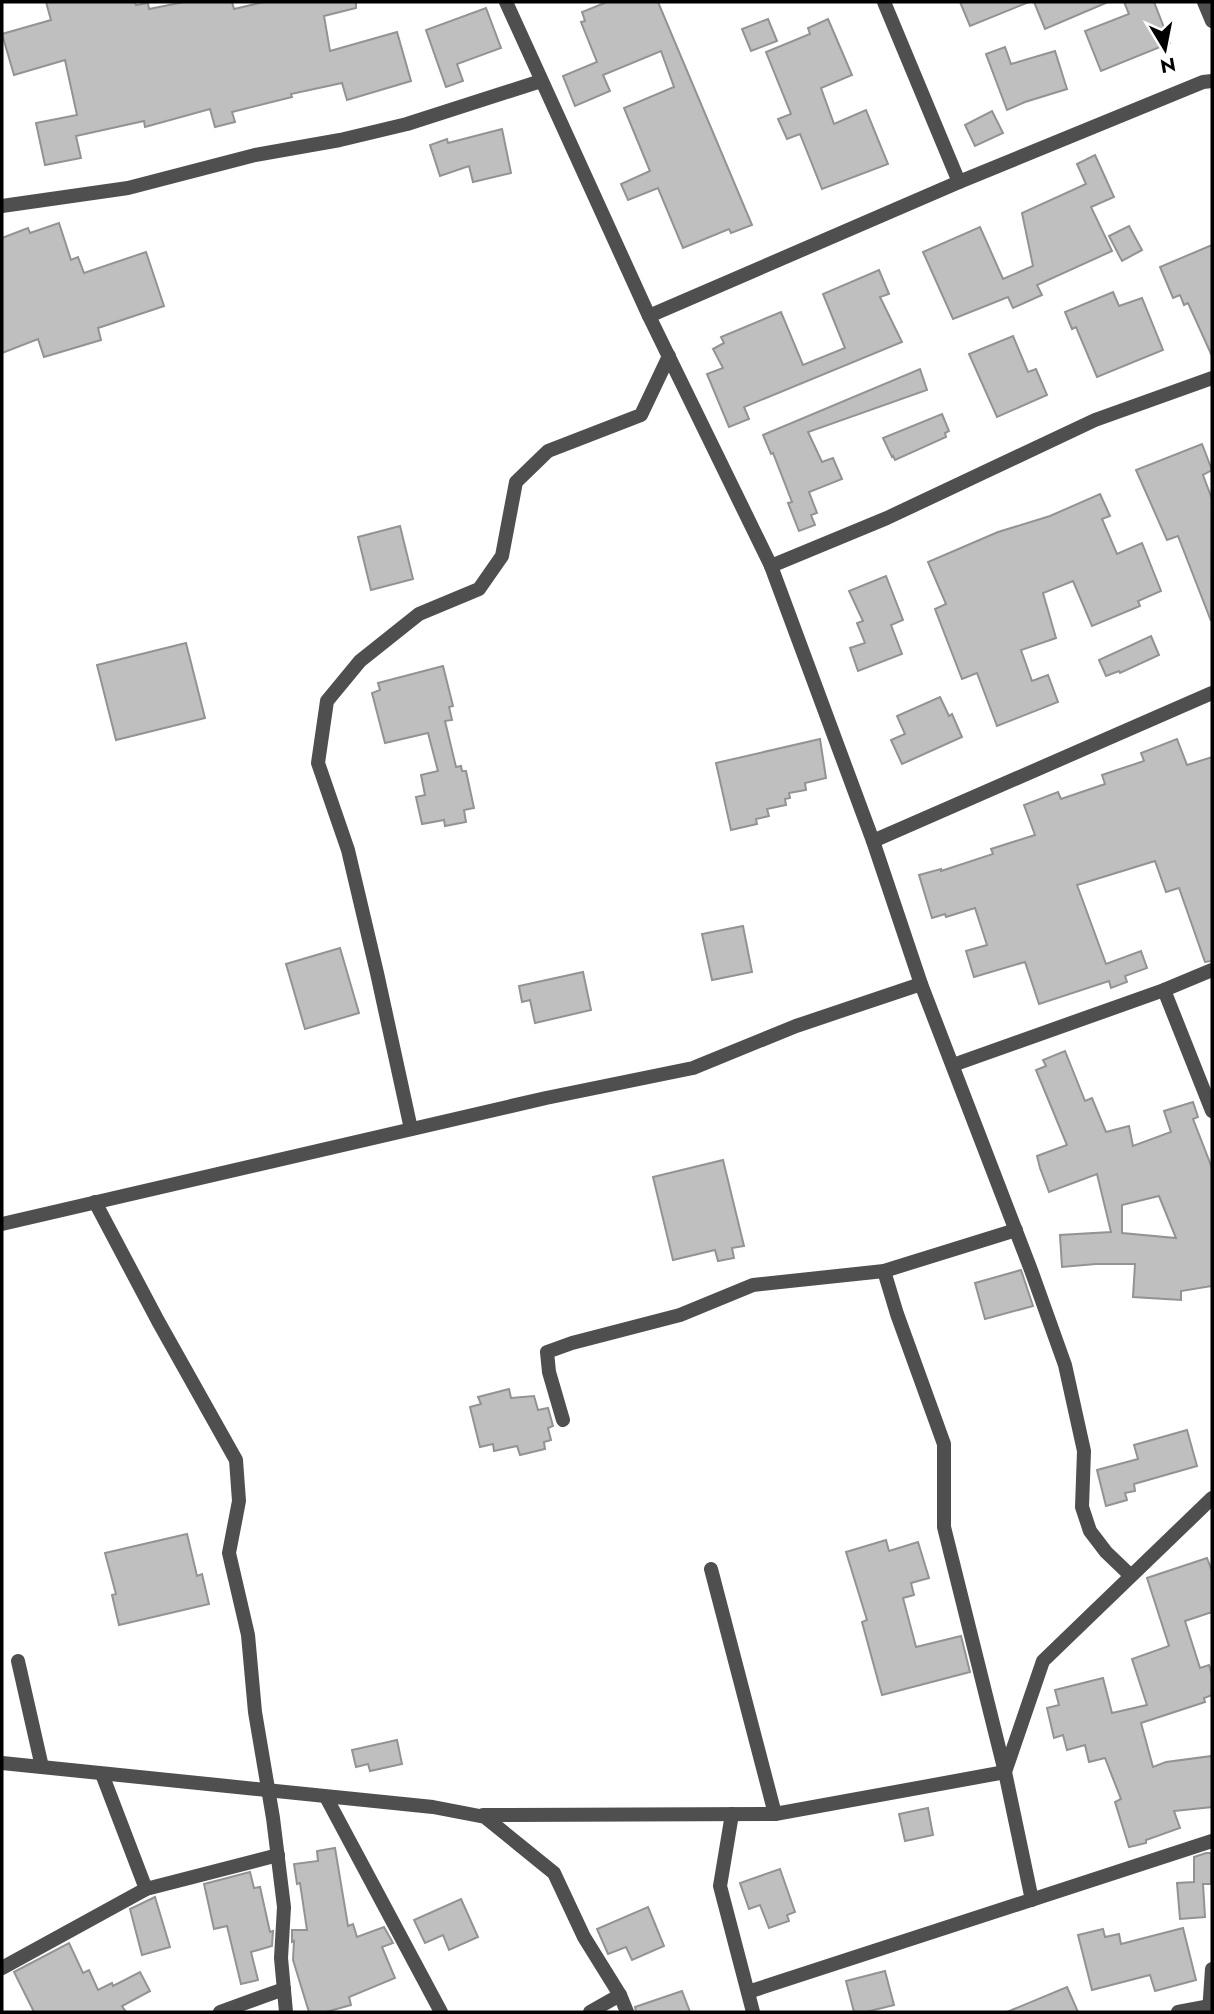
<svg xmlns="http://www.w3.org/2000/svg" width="1214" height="2014" viewBox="0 0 1214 2014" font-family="Jost,sans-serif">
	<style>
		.building { fill: #bfbfbf; stroke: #939393; stroke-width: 2; fill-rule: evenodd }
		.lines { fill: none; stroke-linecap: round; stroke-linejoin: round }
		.street { stroke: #4f4f4f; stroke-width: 14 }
	</style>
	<rect width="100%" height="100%" fill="#fff"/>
	<g class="building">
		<path d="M46,2H135L136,5L148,3L149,9L184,2H232L234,9L264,2H356V8L324,16L330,51L397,32L411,81L347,100L342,83L291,94L292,97L232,112L235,122L215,127L210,109L145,127L144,121L76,136L81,158L45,165L36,123L77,115L65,60L14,75L2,34L51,20Z"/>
		<path d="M607,2H658L752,225L731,233L729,229L683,248L658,188L628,200L621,184L650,171L624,108L674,87L661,51L603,75L610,91L575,106L563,76L597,62L581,22L585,21L582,12Z"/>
		<path d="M960,2H1029L970,26Z"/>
		<path d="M1034,2H1108L1045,29Z"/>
		<path d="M1124,2H1154L1170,43L1101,71L1085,31L1129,14Z"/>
		<path d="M486,8L501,48L457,64L463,81L446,87L426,30Z"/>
		<path d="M768,19L777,41L751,51L742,29Z"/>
		<path d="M828,19L852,75L821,88L834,124L866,110L888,164L822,189L800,134L787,139L778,119L791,114L766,52L810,34L808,28Z"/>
		<path d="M1005,47L1011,64L1055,51L1067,89L1025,102L1007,110L986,54Z"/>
		<path d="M992,111L1003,133L975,146L965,125Z"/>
		<path d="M502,129L511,173L473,182L469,166L440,176L430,145L447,139L448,143Z"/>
		<path d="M1095,155L1114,197L1091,207L1112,251L1037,285L1042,295L1013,308L1008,297L953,319L923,252L980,227L1003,279L1033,266L1022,213L1086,184L1077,164Z"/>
		<path d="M59,223L71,260L78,257L84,273L146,252L164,306L98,328L101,340L44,357L38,339L2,353V238L28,228L30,233Z"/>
		<path d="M1129,226L1142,250L1122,261L1109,236Z"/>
		<path d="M1212,245V356L1188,303L1184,305L1180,295L1173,298L1160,267Z"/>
		<path d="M879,270L889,294L880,297L902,342L744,407L749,419L729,427L707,374L723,368L713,349L724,343L721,337L781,312L803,365L845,348L823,294Z"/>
		<path d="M1113,292L1119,306L1142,298L1163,350L1097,377L1076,327L1072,329L1065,312Z"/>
		<path d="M1013,336L1028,372L1036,369L1047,395L997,417L969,354Z"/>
		<path d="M920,369L927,390L808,432L822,462L833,458L842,479L809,492L817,513L811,515L815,525L799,531L788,503L792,502L773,453L771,454L763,435Z"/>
		<path d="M942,414L949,431L945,433L946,437L895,460L893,456L892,457L883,438Z"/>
		<path d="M1202,444L1212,470L1203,475L1212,499L1211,621L1178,536L1167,540L1136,470Z"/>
		<path d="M1100,494L1110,516L1102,519L1117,554L1142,543L1161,591L1138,601L1140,606L1092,626L1073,581L1043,593L1056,638L1021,650L1032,681L1048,675L1058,702L997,726L977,673L962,679L935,609L946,604L928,562L998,532L1050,516Z"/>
		<path d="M400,526L413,579L371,590L358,537Z"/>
		<path d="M886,576L903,620L891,625L902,654L858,671L850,648L865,643L857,623L863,621L849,591Z"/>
		<path d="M1151,636L1159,655L1120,673L1119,671L1106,676L1099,660Z"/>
		<path d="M186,643L205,718L116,740L97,665Z"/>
		<path d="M443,666L453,706L449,707L452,720L445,721L456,767L461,766L462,771H466L474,808L464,810L466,822L445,826L444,820L422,824L416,797L425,795L421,775L438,771L428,733L385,743L372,693L380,690L378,683Z"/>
		<path d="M940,697L949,716L952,714L962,737L902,764L891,740L905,734L897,716Z"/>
		<path d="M820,739L826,778L805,783L806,790L789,793L790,798L785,799L786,805L767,809L769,816L756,819L757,824L731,830L716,763Z"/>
		<path d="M1177,739L1187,765L1212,757V961L1205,962L1179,888L1166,892L1155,861L1077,885L1106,964L1141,951L1147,968L1125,976L1127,982L1111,988L1109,981L1039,1004L1025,962L974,977L966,951L987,945L975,908L946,917L945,914L932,918L919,875L941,869V871L993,854L991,849L1035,835L1024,805L1058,792L1061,799L1105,784L1102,775L1144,761L1141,753Z"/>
		<path d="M743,926L752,972L712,980L702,934Z"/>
		<path d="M340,948L359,1013L305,1029L286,964Z"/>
		<path d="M583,972L591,1010L535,1023L530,1000L522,1002L519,986Z"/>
		<path d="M1065,1051L1085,1101L1092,1098L1106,1132L1129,1126L1133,1146L1171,1132L1164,1111L1193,1102L1198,1117L1193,1119L1212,1168V1286L1181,1291V1300L1133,1297L1135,1264H1096L1062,1267L1060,1235L1111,1232L1097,1174L1049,1192L1040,1168L1037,1156L1067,1145L1036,1070L1046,1066L1043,1060ZM1159,1196L1176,1238L1122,1233V1205Z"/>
		<path d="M723,1160L744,1246L732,1248L734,1258L718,1261L715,1250L673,1260L653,1177Z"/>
		<path d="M1021,1270L1033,1306L985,1319L975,1283Z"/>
		<path d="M509,1389L511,1398L534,1396L538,1410L548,1408L553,1426L548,1428L551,1440L544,1442L545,1449L520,1455L517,1446L494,1451L493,1444L480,1447L470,1407L481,1404L478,1397Z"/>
		<path d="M1187,1430L1197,1466L1134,1484L1135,1491L1125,1493L1127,1500L1106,1506L1097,1470L1138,1459L1134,1445Z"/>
		<path d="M187,1534L197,1576L202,1574L209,1604L119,1625L112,1595L116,1594L105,1553Z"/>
		<path d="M886,1540L889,1551L918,1542L929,1578L911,1583L914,1595L903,1598L916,1647L961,1636L970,1672L882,1695L862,1622L867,1620L846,1552Z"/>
		<path d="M1207,1558L1212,1571V1612L1185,1621L1200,1668L1209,1665L1212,1675V1695L1204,1698L1205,1702L1141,1723L1153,1767L1166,1762L1212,1756V1807L1174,1811L1180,1828L1146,1840V1843L1129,1847L1115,1802L1121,1799L1105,1758L1089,1762L1085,1745L1067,1750L1063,1735L1054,1738L1047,1708L1059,1705L1055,1690L1103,1678L1112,1713L1147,1705L1132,1659L1169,1646L1147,1578Z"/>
		<path d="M397,1740L402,1764L370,1771L368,1764L356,1767L352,1750Z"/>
		<path d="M928,1808L933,1835L905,1841L899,1814Z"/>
		<path d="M335,1848L348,1926L353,1924L357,1937L384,1927L393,1943L382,1947L395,1978L349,1997L351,2005L326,2012H309L293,1960L294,1941L292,1942V1930H307L300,1883L297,1884L294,1864L318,1861L317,1851Z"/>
		<path d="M1206,1853H1211V1884H1203L1205,1917L1180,1919L1177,1883L1194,1882V1857Z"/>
		<path d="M780,1869L795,1912L787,1915L789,1921L769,1928L760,1905L749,1909L740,1883Z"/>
		<path d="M250,1872L254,1888L260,1887L270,1932L273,1931L272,1946L251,1952L258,1980L241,1984L227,1926L214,1929L204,1884Z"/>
		<path d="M155,1897L170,1947L142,1955L130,1909Z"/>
		<path d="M461,1899L478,1937L449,1950L443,1935L425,1943L414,1920Z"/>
		<path d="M648,1907L664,1946L632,1960L626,1947L608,1954L597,1929Z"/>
		<path d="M1183,1928L1196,1980L1155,1991L1150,1975L1092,1990L1078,1935L1103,1929L1105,1937L1119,1934L1121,1944Z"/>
		<path d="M69,1943L83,1973L89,1970L98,1990L112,1983L113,1986L140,1972L150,1991L122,2006L126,2012H34L14,1972Z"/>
		<path d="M885,1971L894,2005L866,2012H854L846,1981Z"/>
		<path d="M1067,1987L1078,2012H1007Z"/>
		<path d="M682,1991L690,2012H636L635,2007Z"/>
	</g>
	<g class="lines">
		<g class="street">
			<path d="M506,2L649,316L771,566L873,841L921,984L1031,1270L1065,1365L1084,1451L1082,1507L1090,1531L1106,1552L1130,1575"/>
			<path d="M884,2L959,182"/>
			<path d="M1204,2L1212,21"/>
			<path d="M2,206L128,188L255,155L340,140L407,124L541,81"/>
			<path d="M649,316L959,182L1203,82L1212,81"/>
			<path d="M771,566L887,518L1095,420L1212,378"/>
			<path d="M873,841L1212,693"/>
			<path d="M1164,990L1212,1111"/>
			<path d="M953,1065L1164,990L1212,970"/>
			<path d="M411,1129L377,973L348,850L318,763L327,701L360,661L419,614L479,589L502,556L516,482L548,451L641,415L669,356"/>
			<path d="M95,1202L158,1321L236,1460L239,1501L229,1553L248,1635L255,1712L273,1818L284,1907L281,1958L286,2012"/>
			<path d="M2,1224L546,1098L693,1068L796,1026L921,984"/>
			<path d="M884,1271L897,1314L944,1444V1527L1005,1772L1032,1900"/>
			<path d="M563,1420L549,1372L547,1352L572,1343L680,1315L753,1285L884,1271L1016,1230"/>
			<path d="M711,1569L775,1814L1005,1772L1043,1661L1212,1498"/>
			<path d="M18,1661L42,1767"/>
			<path d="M2,1763L433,1807L485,1817L554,1873L584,1937L620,1995L627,2012"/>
			<path d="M102,1774L146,1889"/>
			<path d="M326,1797L441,2012"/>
			<path d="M732,1814L720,1886L753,2012"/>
			<path d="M483,1815L775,1814"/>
			<path d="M2,1968L146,1889L278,1855"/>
			<path d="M748,1992L1212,1841"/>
			<path d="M220,2012L284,1989"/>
			<path d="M590,2012L620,1995"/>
			<path d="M1178,2012L1210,2006"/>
			<path d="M1209,2012L1212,1969"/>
		</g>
	</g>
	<rect width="1214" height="2014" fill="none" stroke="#000000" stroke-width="7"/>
	<g transform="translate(1165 49) rotate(170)" stroke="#ffffff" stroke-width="5" paint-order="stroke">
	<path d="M0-5L12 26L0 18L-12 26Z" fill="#000000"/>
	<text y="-10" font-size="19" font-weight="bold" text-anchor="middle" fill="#000000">N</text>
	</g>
</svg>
